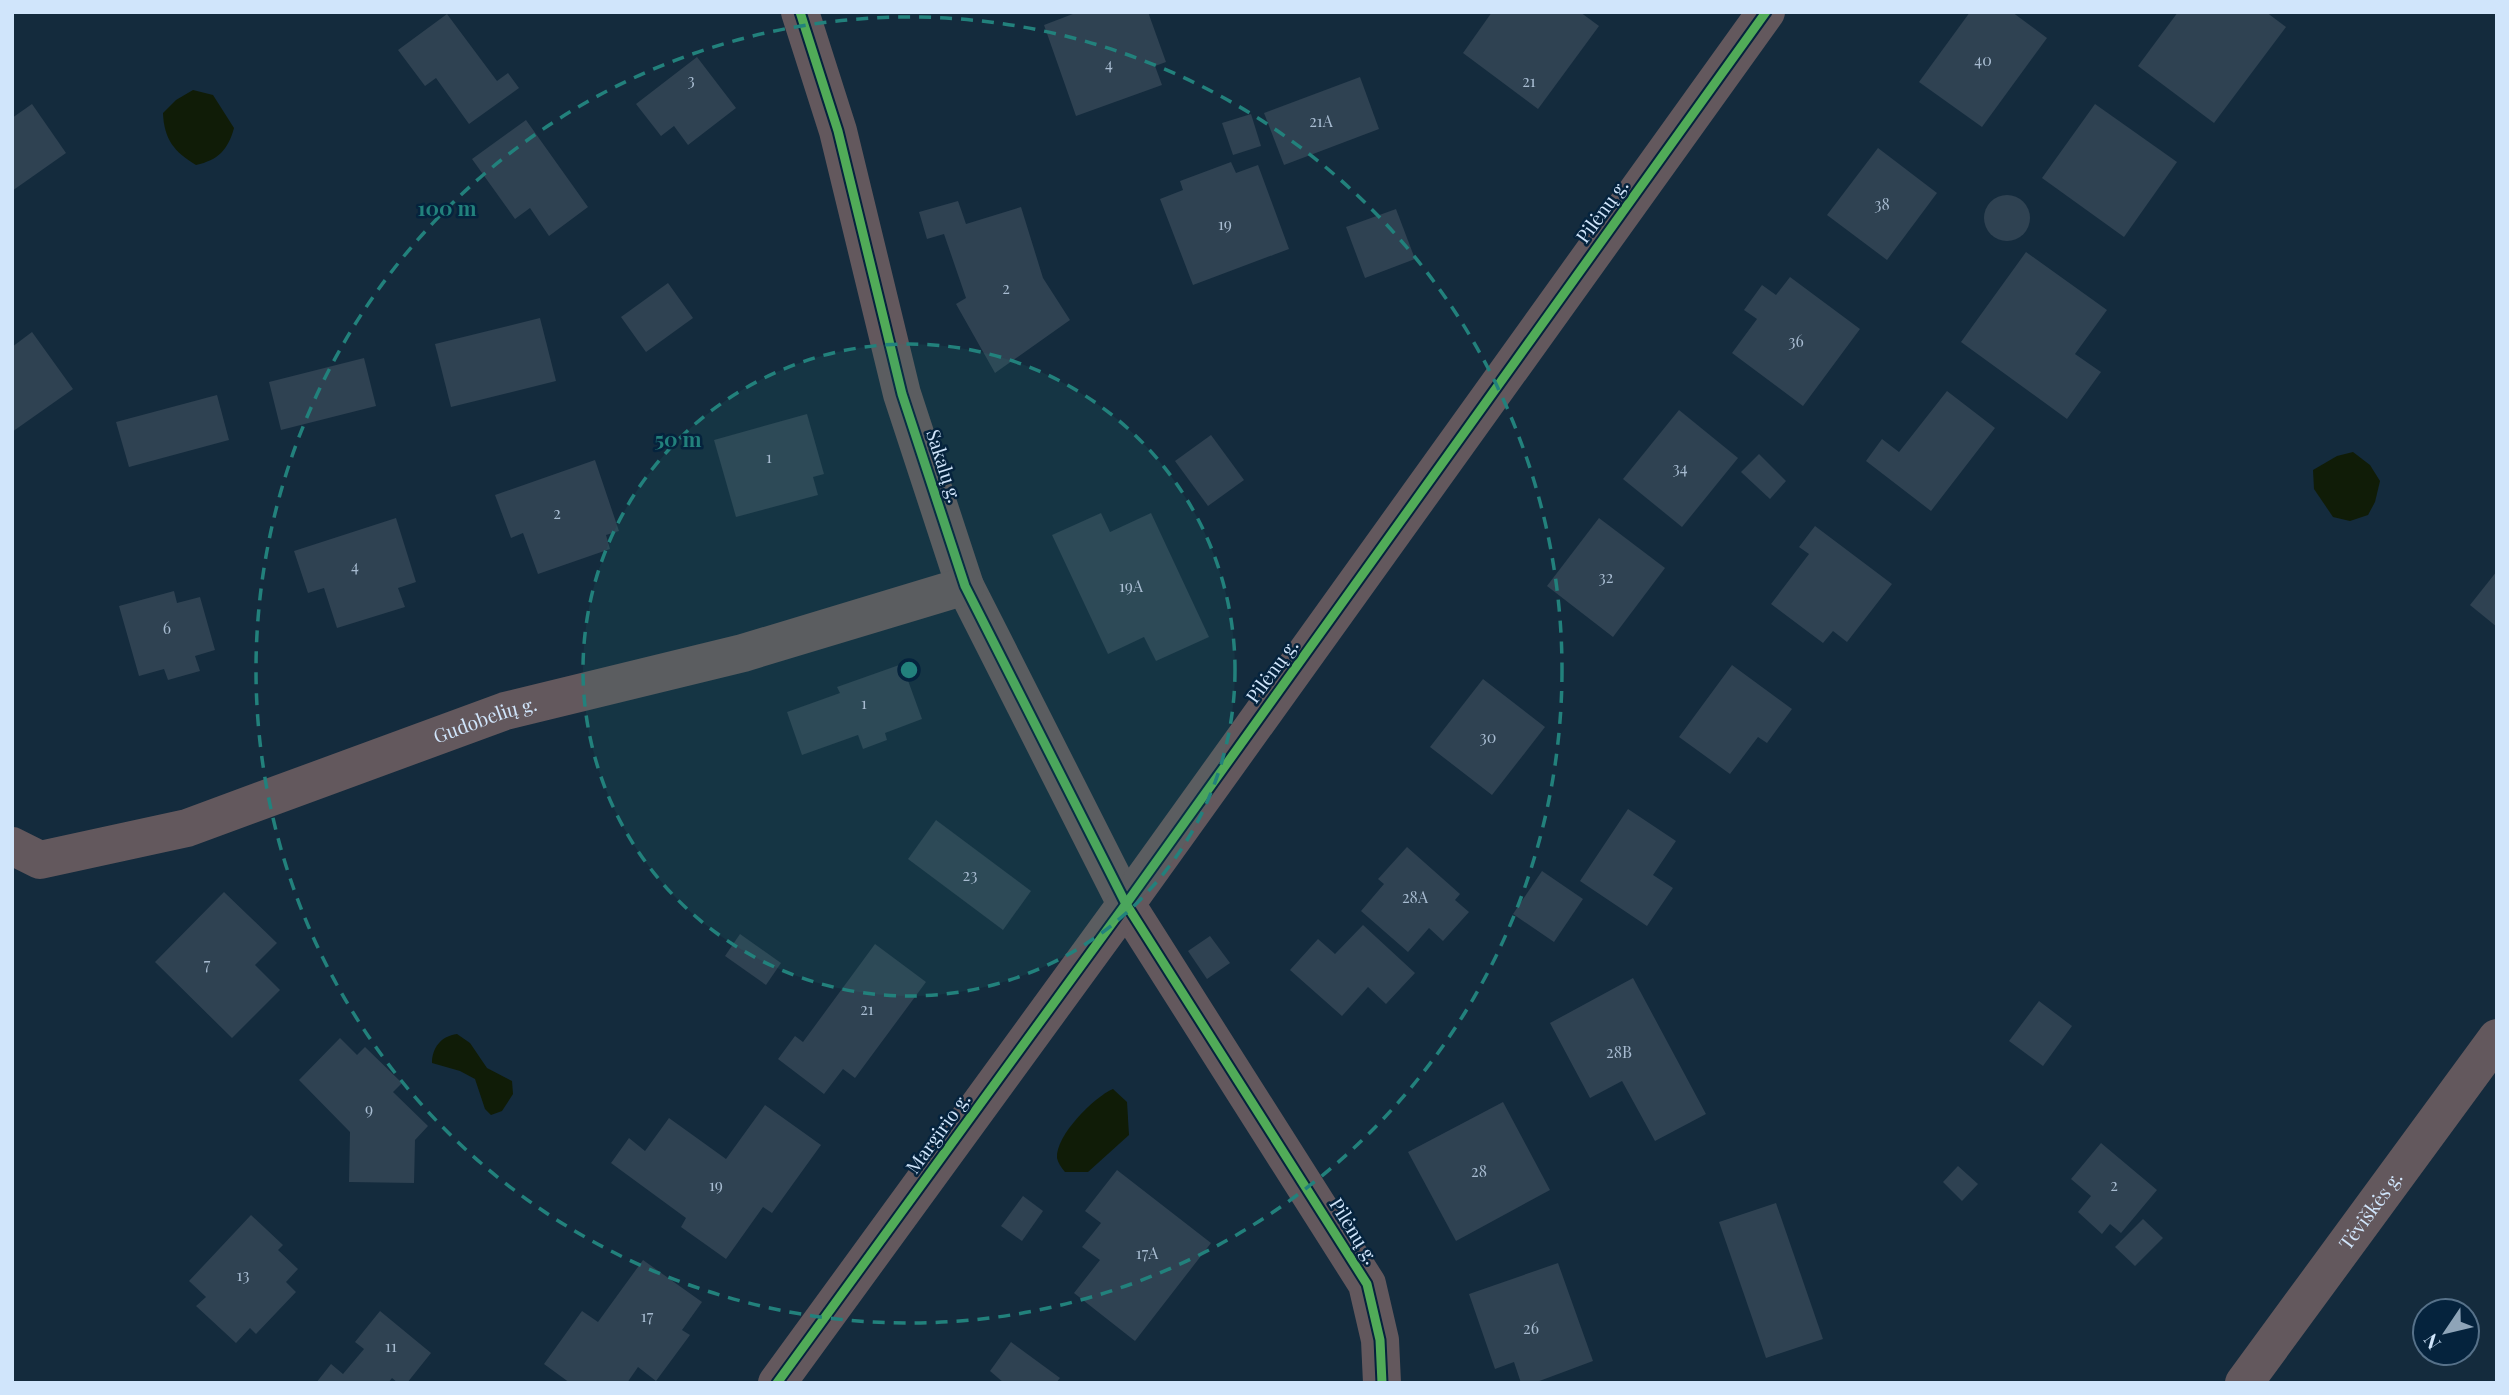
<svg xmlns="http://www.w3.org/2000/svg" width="2509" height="1395" viewBox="0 0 2509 1395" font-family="'Playfair Display',serif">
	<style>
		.water { fill: #101c07 }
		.building { fill: #2f4252 }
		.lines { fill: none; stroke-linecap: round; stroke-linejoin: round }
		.street { stroke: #63585d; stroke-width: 38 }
		.cycleway-casing { stroke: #05233d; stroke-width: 13 }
		.cycleway { stroke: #51ab58; stroke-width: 9 }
		.ring { fill: none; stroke: #22817c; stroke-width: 3.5; stroke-dasharray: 12 9 }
		.labels { text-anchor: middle; stroke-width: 5; stroke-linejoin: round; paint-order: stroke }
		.number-label { font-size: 16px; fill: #a8bcd1 }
		.street-label { font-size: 19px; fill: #d0e5fb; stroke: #05233d }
		.centre { fill: #22817c; stroke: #05233d; stroke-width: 3.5 }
		.ring-label { font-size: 21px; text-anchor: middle; font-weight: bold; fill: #22817c; stroke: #05233d; stroke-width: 5; stroke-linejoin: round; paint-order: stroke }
	</style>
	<rect width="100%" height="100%" fill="#142b3d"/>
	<g class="water">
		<path d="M193,90L213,95L234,128C228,150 218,160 196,165C174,152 164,139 163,113L176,100Z"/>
		<path d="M2353,452L2370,465L2380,481L2375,502L2368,515L2350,521L2333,517L2314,489L2313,470L2337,456Z"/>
		<path d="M457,1034L470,1043L487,1068L512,1081L513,1094L502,1111L491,1115L485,1109L475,1079L460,1071L432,1063C432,1048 441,1036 457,1034Z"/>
		<path d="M1113,1089L1127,1102L1129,1135L1088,1172H1065C1061,1167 1058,1163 1057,1158C1055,1136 1094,1097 1113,1089Z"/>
	</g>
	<g class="building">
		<path d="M1078,12H1148L1166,62L1155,66L1162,85L1076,116L1044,25Z"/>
		<path d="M1492,12H1580L1599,26L1538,109L1463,53Z"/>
		<path d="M1970,12H2012L2047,38L1982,127L1919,82Z"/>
		<path d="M2178,12H2266L2286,27L2214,123L2138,66Z"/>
		<path d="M447,14L497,81L508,73L519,88L469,124L436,78L425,86L398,50Z"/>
		<path d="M697,57L736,108L688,145L674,126L661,136L636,104Z"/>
		<path d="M1360,77L1379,129L1284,165L1264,113Z"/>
		<path d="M32,104L66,153L12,191V118Z"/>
		<path d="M2095,104L2177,162L2124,237L2042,178Z"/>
		<path d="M1251,114L1261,146L1233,155L1222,123Z"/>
		<path d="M526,120L588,207L549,236L530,208L515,219L472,159Z"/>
		<path d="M1878,148L1937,193L1887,260L1827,215Z"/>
		<path d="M1231,162L1236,173L1258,165L1289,249L1193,285L1160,199L1183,190L1180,181Z"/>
		<circle cx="2007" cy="218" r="23"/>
		<path d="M958,201L966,224L1021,207L1043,278L1070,320L995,373L956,304L966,298L944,234L927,239L919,212Z"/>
		<path d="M1396,209L1415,259L1365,278L1346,227Z"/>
		<path d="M2026,252L2107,310L2075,354L2101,372L2067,419L1961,342Z"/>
		<path d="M1790,277L1860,329L1803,406L1732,353L1757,319L1744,310L1762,285L1776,295Z"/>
		<path d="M668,283L693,318L646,352L621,317Z"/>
		<path d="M540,318L556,381L451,407L435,344Z"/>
		<path d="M32,332L73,389L12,432V347Z"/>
		<path d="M364,358L376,406L281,430L269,382Z"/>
		<path d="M1947,391L1995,428L1931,511L1866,461L1882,439L1899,452Z"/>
		<path d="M217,395L229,440L129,467L116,422Z"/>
		<path d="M1679,410L1738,458L1682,527L1623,479Z"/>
		<path d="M807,414L824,474L813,477L818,495L736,517L714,440Z"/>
		<path d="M1211,435L1244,480L1208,506L1175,461Z"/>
		<path d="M1759,454L1786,481L1770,499L1741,472Z"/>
		<path d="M595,460L619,531L606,535L610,549L538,574L523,533L511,538L495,495Z"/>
		<path d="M1101,513L1110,532L1151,513L1209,637L1156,661L1144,637L1108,654L1052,535Z"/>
		<path d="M396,518L416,582L398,588L405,607L337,628L324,588L308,593L294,551Z"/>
		<path d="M1599,518L1665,568L1613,637L1547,586Z"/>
		<path d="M1815,526L1892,584L1847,642L1833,631L1823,643L1771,604L1809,554L1799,547Z"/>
		<path d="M2497,571V627L2470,605Z"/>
		<path d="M174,591L177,603L200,597L215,650L195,656L200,671L168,680L164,669L139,676L119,606Z"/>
		<path d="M902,664L922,719L885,733L887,740L863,749L858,735L802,755L787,712L840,693L837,687Z"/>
		<path d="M1732,665L1792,709L1767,743L1758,737L1730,774L1679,737Z"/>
		<path d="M1483,679L1545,727L1492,795L1430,747Z"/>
		<path d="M1628,809L1676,841L1653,875L1673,888L1647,926L1580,881Z"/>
		<path d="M936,820L1031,891L1003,930L908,859Z"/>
		<path d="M1407,847L1460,894L1455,900L1469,912L1443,941L1429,928L1408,952L1361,911L1384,884L1378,879Z"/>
		<path d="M1542,871L1583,899L1554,942L1513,914Z"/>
		<path d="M224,892L277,943L255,965L280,990L232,1038L155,962Z"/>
		<path d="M1363,925L1415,973L1386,1004L1368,987L1342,1016L1290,970L1318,939L1335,954Z"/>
		<path d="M740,934L781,963L766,985L725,956Z"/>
		<path d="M1210,936L1230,963L1207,979L1188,951Z"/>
		<path d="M875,944L926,982L855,1078L843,1069L824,1094L778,1059L795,1036L803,1042Z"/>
		<path d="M1633,978L1706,1114L1655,1141L1622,1081L1590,1098L1550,1023Z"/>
		<path d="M2039,1001L2072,1026L2043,1066L2009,1041Z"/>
		<path d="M340,1038L357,1055L365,1047L402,1083L393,1092L428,1126L415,1140L414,1183L349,1182L350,1132L299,1080Z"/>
		<path d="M1503,1102L1550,1190L1456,1241L1408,1152Z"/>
		<path d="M765,1105L821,1145L772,1213L763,1207L726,1259L681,1227L686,1218L611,1163L629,1138L645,1151L669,1118L726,1159Z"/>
		<path d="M2101,1143L2157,1190L2121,1233L2110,1224L2102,1234L2078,1212L2091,1196L2071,1179Z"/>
		<path d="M1958,1166L1978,1184L1962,1201L1943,1182Z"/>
		<path d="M1117,1170L1211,1243L1135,1341L1074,1293L1100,1260L1082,1247L1101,1223L1085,1211Z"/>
		<path d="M1023,1196L1043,1211L1022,1241L1001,1226Z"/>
		<path d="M1776,1203L1823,1339L1766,1358L1719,1222Z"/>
		<path d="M251,1215L283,1245L278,1250L298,1269L286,1282L296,1292L256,1334L250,1328L236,1343L196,1306L206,1297L189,1281Z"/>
		<path d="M2143,1219L2163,1238L2135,1266L2115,1247Z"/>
		<path d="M643,1260L702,1302L682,1330L690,1335L656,1381L638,1367L627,1383H570L544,1364L582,1311L598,1322Z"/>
		<path d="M1558,1263L1593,1361L1534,1383H1521L1514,1362L1495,1369L1469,1294Z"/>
		<path d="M380,1311L431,1353L407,1383H398L392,1378L388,1383H316L331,1364L343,1374L364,1349L355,1342Z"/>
		<path d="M1011,1342L1060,1378L1056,1383H1004L990,1371Z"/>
	</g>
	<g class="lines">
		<g class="street">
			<path d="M800,12L838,131L902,394L965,586L1126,904L1367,1284L1380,1340L1382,1383"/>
			<path id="s1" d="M12,846L40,860L187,828L505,711L743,653L965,586"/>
			<path d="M777,1383L1126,904L1766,12"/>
			<path id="s2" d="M2244,1383L2497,1038"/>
		</g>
		<defs>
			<g id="cycleway">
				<path d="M800,12L838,131L902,394L965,586L1126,904L1367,1284L1380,1340L1382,1383"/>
				<path d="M777,1383L1126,904L1766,12"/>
			</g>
		</defs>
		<use href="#cycleway" class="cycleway-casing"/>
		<use href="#cycleway" class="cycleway"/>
	</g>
	<circle cx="909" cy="670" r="326" fill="#22817c" fill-opacity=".12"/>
	<g class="ring">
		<circle cx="909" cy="670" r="326"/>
		<circle cx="909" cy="670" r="653"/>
	</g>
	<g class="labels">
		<g class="number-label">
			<text x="1983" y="66">40</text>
			<text x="1109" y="70">4</text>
			<text x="691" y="86">3</text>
			<text x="1529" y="87">21</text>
			<text x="1321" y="127">21A</text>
			<text x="1882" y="210">38</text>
			<text x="1225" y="230">19</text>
			<text x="1006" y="294">2</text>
			<text x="1796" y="347">36</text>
			<text x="769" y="463">1</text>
			<text x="1680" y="474">34</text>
			<text x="557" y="519">2</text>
			<text x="355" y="572">4</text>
			<text x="1606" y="583">32</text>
			<text x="1131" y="592">19A</text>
			<text x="167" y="634">6</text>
			<text x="864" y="709">1</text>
			<text x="1488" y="743">30</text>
			<text x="970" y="881">23</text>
			<text x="1415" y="903">28A</text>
			<text x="207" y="970">7</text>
			<text x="867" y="1015">21</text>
			<text x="1619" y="1058">28B</text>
			<text x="369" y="1115">9</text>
			<text x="1479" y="1177">28</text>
			<text x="716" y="1191">19</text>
			<text x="2114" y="1191">2</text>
			<text x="1147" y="1259">17A</text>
			<text x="243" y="1281">13</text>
			<text x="647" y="1322">17</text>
			<text x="1531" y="1334">26</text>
			<text x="391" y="1352">11</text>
		</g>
		<g class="street-label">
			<text transform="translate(1602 211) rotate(-54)" y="7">Pilėnų g.</text>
			<text transform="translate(944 466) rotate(72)" y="7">Sakalų g.</text>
			<text transform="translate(1272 671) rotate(-54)" y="7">Pilėnų g.</text>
			<text dy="7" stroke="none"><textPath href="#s1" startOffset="499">Gudobelių g.</textPath></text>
			<text transform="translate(938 1133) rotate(-54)" y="7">Margirio g.</text>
			<text dy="7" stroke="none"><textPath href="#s2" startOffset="214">Tėviškės g.</textPath></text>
			<text transform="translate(1354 1231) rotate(58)" y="7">Pilėnų g.</text>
		</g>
	</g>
	<circle cx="909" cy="670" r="10" class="centre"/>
	<g class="ring-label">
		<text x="447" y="216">100 m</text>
		<text x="678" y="447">50 m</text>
	</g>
	<rect width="2509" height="1395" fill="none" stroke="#d0e5fb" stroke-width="28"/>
	<g transform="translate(2446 1332) rotate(235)"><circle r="33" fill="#05233d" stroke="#567189" stroke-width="2"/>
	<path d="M0-5L12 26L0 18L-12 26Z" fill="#8ea4b8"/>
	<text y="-10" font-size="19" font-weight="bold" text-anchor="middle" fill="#d0e5fb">N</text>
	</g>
</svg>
